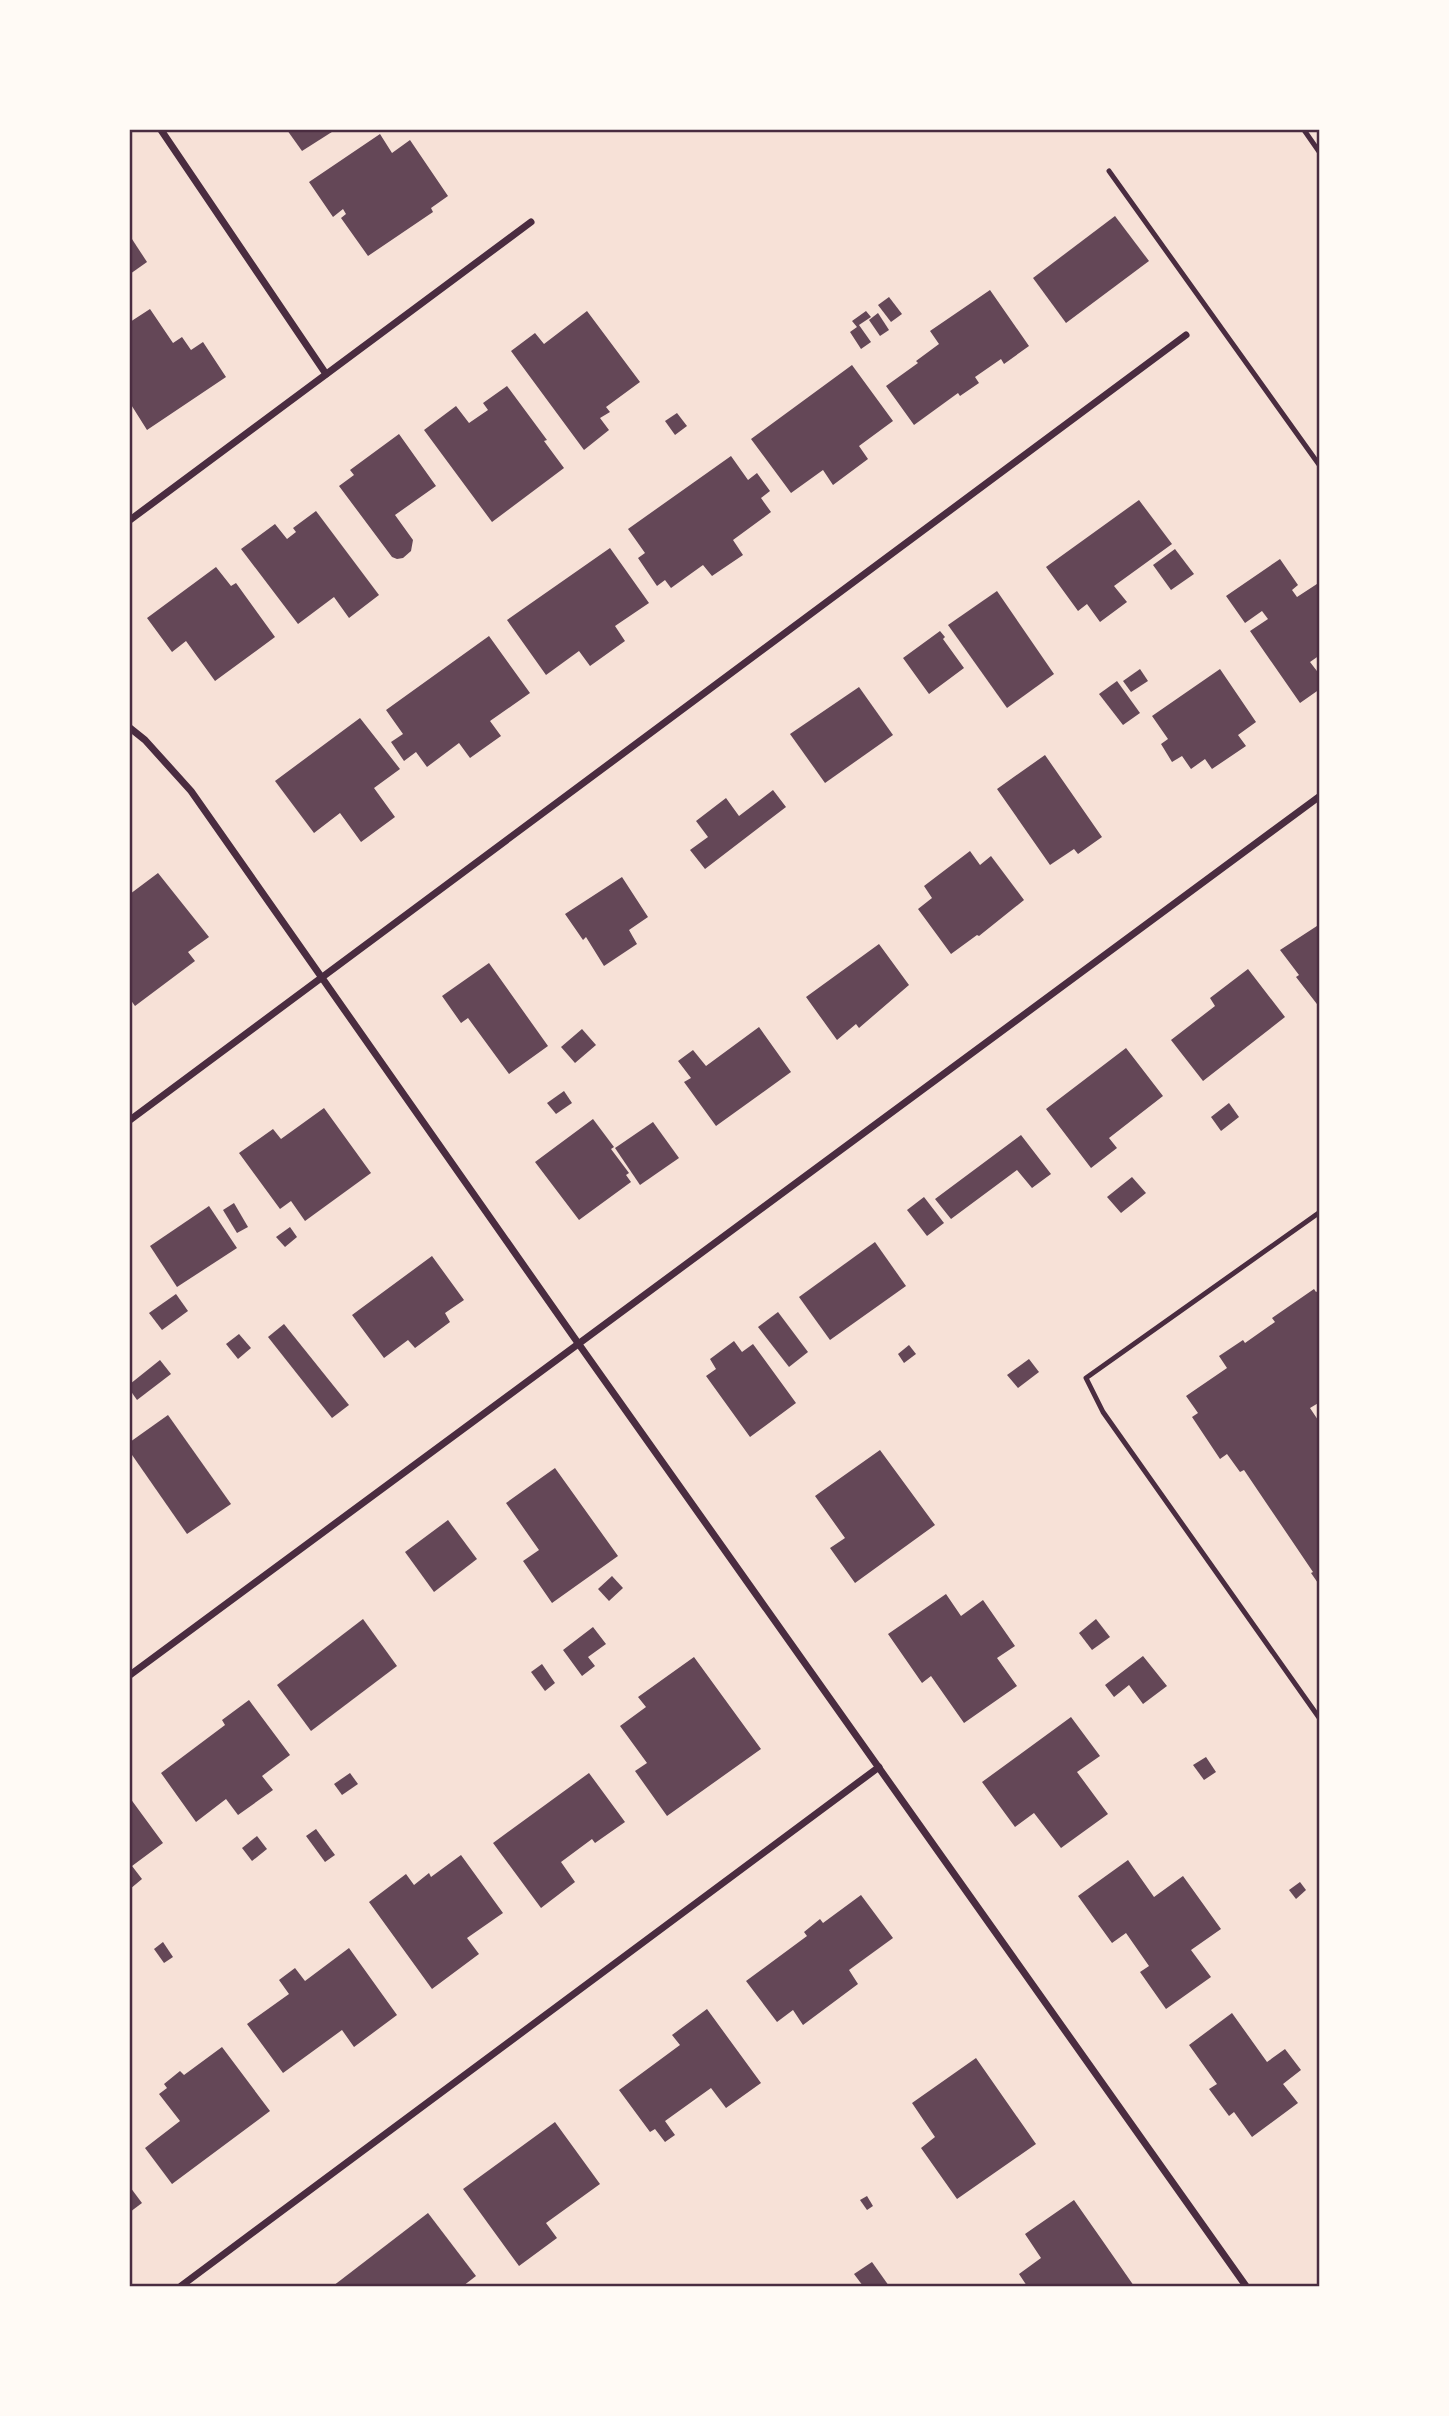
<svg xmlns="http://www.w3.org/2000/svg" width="1449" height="2416" viewBox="0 0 1449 2416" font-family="'Nunito Sans',sans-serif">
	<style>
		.building { fill: #644757 }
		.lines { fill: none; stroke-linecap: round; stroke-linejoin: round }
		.service { stroke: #4a2c40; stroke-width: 5 }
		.minor { stroke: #4a2c40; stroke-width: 7 }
		.neatline { fill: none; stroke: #4a2c40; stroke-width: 2.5 }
	</style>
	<rect width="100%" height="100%" fill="#f7e1d7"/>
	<g class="building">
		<path d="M287,130H335L302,151Z"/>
		<path d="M380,134L392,153L410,140L448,196L431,208L433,212L368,256L341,218L346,214L343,209L333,217L309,182Z"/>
		<path d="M1115,216L1149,261L1066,323L1033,278Z"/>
		<path d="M130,236L147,262L130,274Z"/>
		<path d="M990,290L1029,346L1004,364L1001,359L975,377L979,383L960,396L958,393L914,425L886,386L918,363L916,361L939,344L930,331Z"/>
		<path d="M889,297L902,314L891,322L878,305Z"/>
		<path d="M150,309L173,343L182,337L191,350L203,342L226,377L147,430L130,403V322Z"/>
		<path d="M587,311L640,382L606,407L610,412L600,418L609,430L584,450L511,351L535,333L544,344Z"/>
		<path d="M866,311L871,317L859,325L871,342L861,349L850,332L857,327L852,321Z"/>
		<path d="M878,313L889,330L880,336L869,320Z"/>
		<path d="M852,365L893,421L859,446L868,459L833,485L823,470L791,493L751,439Z"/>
		<path d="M507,386L547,440L544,441L564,468L492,522L424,430L456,406L469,423L488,410L483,403Z"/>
		<path d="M677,413L687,426L675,435L665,421Z"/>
		<path d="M399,434L436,486L395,515L413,540L411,551L403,558L397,559L392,557L339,486L354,475L350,470Z"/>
		<path d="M731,456L748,480L757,473L770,491L761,498L771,512L733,540L743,555L712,576L703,565L671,588L665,580L657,586L638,558L645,553L628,529Z"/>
		<path d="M1139,500L1172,544L1114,586L1127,602L1100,622L1087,604L1078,611L1046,567Z"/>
		<path d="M316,511L379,595L349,618L334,597L298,624L241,549L275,524L287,539L296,532L293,528Z"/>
		<path d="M610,548L649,603L615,626L625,641L590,666L579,651L546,675L507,620Z"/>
		<path d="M1175,549L1194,574L1171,590L1153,565Z"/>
		<path d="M1280,559L1298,585L1292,590L1297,597L1320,582V655L1310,662L1320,675V689L1300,703L1250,631L1268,619L1262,611L1245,623L1226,596Z"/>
		<path d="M216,567L231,586L236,583L275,637L215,681L186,641L172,652L147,618Z"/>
		<path d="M997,591L1054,674L1007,708L948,625Z"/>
		<path d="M940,631L945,637L943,639L964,668L929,694L903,658Z"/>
		<path d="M489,636L530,693L490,721L501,736L470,758L459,743L427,767L416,752L404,761L391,742L403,734L386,710Z"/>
		<path d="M1140,669L1148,681L1131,692L1123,681Z"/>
		<path d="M1220,669L1256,722L1238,735L1246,746L1212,769L1205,759L1191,769L1182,756L1172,762L1161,744L1168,739L1152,716Z"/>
		<path d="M1117,681L1140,713L1123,725L1099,694Z"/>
		<path d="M859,687L893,735L825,783L790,734Z"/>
		<path d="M360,718L400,769L374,788L395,817L361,842L340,813L314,833L275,781Z"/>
		<path d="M1045,755L1102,837L1078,854L1074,849L1050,865L997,789Z"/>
		<path d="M773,790L786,807L705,869L690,850L708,837L696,821L726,798L739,816Z"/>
		<path d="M970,851L980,865L991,856L1024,900L979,936L977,935L951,954L918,909L932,898L924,886Z"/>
		<path d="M158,873L209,937L188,952L195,961L135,1006L130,999V894Z"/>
		<path d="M622,877L648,917L629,930L637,944L604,966L586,937L583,940L565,914Z"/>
		<path d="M1320,924V1008L1296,977L1299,975L1280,950Z"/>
		<path d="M879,944L909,985L859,1028L856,1024L837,1040L806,997Z"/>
		<path d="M489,963L548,1046L509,1074L468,1018L461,1023L442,996Z"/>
		<path d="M1248,969L1285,1017L1203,1081L1171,1040L1215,1006L1210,998Z"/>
		<path d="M759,1027L791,1072L716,1126L684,1082L691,1078L678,1061L693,1050L706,1066Z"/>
		<path d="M582,1029L596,1045L575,1063L561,1047Z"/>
		<path d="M1126,1048L1163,1096L1109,1138L1117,1148L1091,1168L1046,1109Z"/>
		<path d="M564,1091L572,1103L556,1114L547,1103Z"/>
		<path d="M1229,1103L1239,1117L1221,1131L1211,1117Z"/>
		<path d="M324,1108L371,1173L305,1221L291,1201L280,1209L239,1153L273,1129L281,1139Z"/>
		<path d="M593,1119L614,1147L611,1149L629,1173L626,1175L631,1182L579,1220L535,1162Z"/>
		<path d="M653,1122L679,1158L640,1185L615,1148Z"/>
		<path d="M1021,1135L1051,1174L1032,1188L1017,1170L951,1219L935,1199Z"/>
		<path d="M1132,1177L1146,1193L1121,1213L1107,1197Z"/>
		<path d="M924,1197L944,1223L927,1236L907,1210Z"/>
		<path d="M234,1203L248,1227L237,1233L223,1210Z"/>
		<path d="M209,1206L237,1248L177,1287L150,1246Z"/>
		<path d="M290,1227L297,1237L285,1247L276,1237Z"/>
		<path d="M875,1242L906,1286L830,1340L799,1297Z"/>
		<path d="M432,1256L464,1300L445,1313L450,1322L415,1348L408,1340L384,1358L352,1315Z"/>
		<path d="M1314,1289L1316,1292L1320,1290V1402L1310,1408L1320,1423V1586L1311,1573L1313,1572L1244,1470L1240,1472L1227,1454L1220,1459L1192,1417L1198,1413L1186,1396L1227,1368L1219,1356L1243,1340L1245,1343L1275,1322L1272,1318Z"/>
		<path d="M176,1294L188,1311L162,1330L149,1313Z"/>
		<path d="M778,1312L808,1352L789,1367L758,1327Z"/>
		<path d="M284,1324L349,1405L332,1418L268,1337Z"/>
		<path d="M239,1334L251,1348L238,1359L226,1344Z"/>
		<path d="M734,1341L742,1352L753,1344L796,1403L750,1437L706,1376L716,1369L710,1359Z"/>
		<path d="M909,1345L916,1354L904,1363L898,1354Z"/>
		<path d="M1029,1359L1039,1372L1018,1388L1007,1375Z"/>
		<path d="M160,1360L171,1374L137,1400L130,1390V1384Z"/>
		<path d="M168,1415L231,1504L187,1534L130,1452V1442Z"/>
		<path d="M880,1450L935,1525L855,1583L830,1548L845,1538L815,1496Z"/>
		<path d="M555,1468L618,1556L552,1603L523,1561L539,1550L506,1503Z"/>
		<path d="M448,1520L477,1559L434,1592L405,1552Z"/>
		<path d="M612,1576L623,1588L609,1601L598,1589Z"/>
		<path d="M946,1594L961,1616L983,1600L1015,1646L997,1658L1017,1686L964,1723L931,1676L922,1683L888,1634Z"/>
		<path d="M363,1619L397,1666L311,1731L277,1685Z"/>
		<path d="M1096,1619L1110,1637L1092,1650L1079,1633Z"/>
		<path d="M593,1627L606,1644L588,1657L595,1666L582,1676L563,1650Z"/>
		<path d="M1143,1656L1167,1686L1143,1704L1129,1685L1114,1697L1105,1685Z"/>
		<path d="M694,1657L761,1749L667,1816L635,1771L647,1763L620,1726L646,1707L638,1697Z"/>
		<path d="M542,1664L555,1683L545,1691L531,1672Z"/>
		<path d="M249,1700L290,1755L262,1776L273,1790L238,1815L226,1799L196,1822L161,1773L225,1725L222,1720Z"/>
		<path d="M1071,1717L1100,1756L1077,1772L1108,1814L1061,1848L1034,1813L1015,1827L982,1782Z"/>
		<path d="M1206,1757L1216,1772L1204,1780L1193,1765Z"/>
		<path d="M350,1773L358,1784L342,1795L334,1784Z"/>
		<path d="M589,1773L625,1822L595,1843L592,1839L561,1862L575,1882L541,1908L493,1843Z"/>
		<path d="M130,1798L163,1843L132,1866L142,1879L130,1889Z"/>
		<path d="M316,1829L335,1855L325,1862L306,1836Z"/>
		<path d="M257,1836L267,1849L252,1861L242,1848Z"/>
		<path d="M461,1855L503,1913L467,1938L479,1954L432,1989L369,1902L406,1874L414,1885L429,1873L431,1877Z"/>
		<path d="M1128,1860L1154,1897L1183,1876L1221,1929L1191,1950L1211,1977L1166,2009L1140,1972L1149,1966L1126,1933L1112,1943L1078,1896Z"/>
		<path d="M1300,1882L1306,1890L1296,1899L1289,1890Z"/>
		<path d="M861,1895L893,1938L849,1970L858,1984L803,2025L793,2010L777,2022L746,1981L807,1936L804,1932L820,1919L823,1923Z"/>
		<path d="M163,1942L173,1957L164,1963L154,1949Z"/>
		<path d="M349,1948L397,2015L354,2047L342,2030L283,2073L247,2024L289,1994L279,1980L295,1968L305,1981Z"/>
		<path d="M707,2009L761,2083L726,2108L711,2088L665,2121L675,2135L665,2142L655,2129L650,2132L619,2090L680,2045L672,2035Z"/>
		<path d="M1232,2013L1267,2062L1285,2049L1301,2070L1283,2084L1298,2103L1252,2137L1234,2112L1229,2116L1209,2089L1217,2084L1189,2045Z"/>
		<path d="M222,2047L270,2111L172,2184L145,2148L180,2121L159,2094L167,2088L164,2084L180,2071L184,2075Z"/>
		<path d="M976,2058L1036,2144L957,2199L921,2148L935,2137L912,2103Z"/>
		<path d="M555,2122L600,2184L546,2223L557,2238L519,2266L463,2189Z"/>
		<path d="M130,2187L142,2203L130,2212Z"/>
		<path d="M867,2196L873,2206L867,2210L860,2200Z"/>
		<path d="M1074,2200L1102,2240L1134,2286H1027L1019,2274L1041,2258L1025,2234Z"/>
		<path d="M428,2213L476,2276L463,2286H333Z"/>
		<path d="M872,2262L889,2286H863L854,2274Z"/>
	</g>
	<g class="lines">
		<g class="service">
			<path d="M1304,130L1320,153"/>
			<path d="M1109,171L1320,466"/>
			<path d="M1320,1212L1086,1378L1103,1412L1320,1719"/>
		</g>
		<g class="minor">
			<path d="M161,130L326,374"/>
			<path d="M130,520L531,222"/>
			<path d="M130,728L145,740L191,791L578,1343L1246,2286"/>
			<path d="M130,1120L1186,335"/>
			<path d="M130,1675L1320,796"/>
			<path d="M181,2286L879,1767"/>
		</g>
	</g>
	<rect width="1449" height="2416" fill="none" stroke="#fffaf5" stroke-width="262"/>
	<rect x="131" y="131" width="1187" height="2154" class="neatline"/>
</svg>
